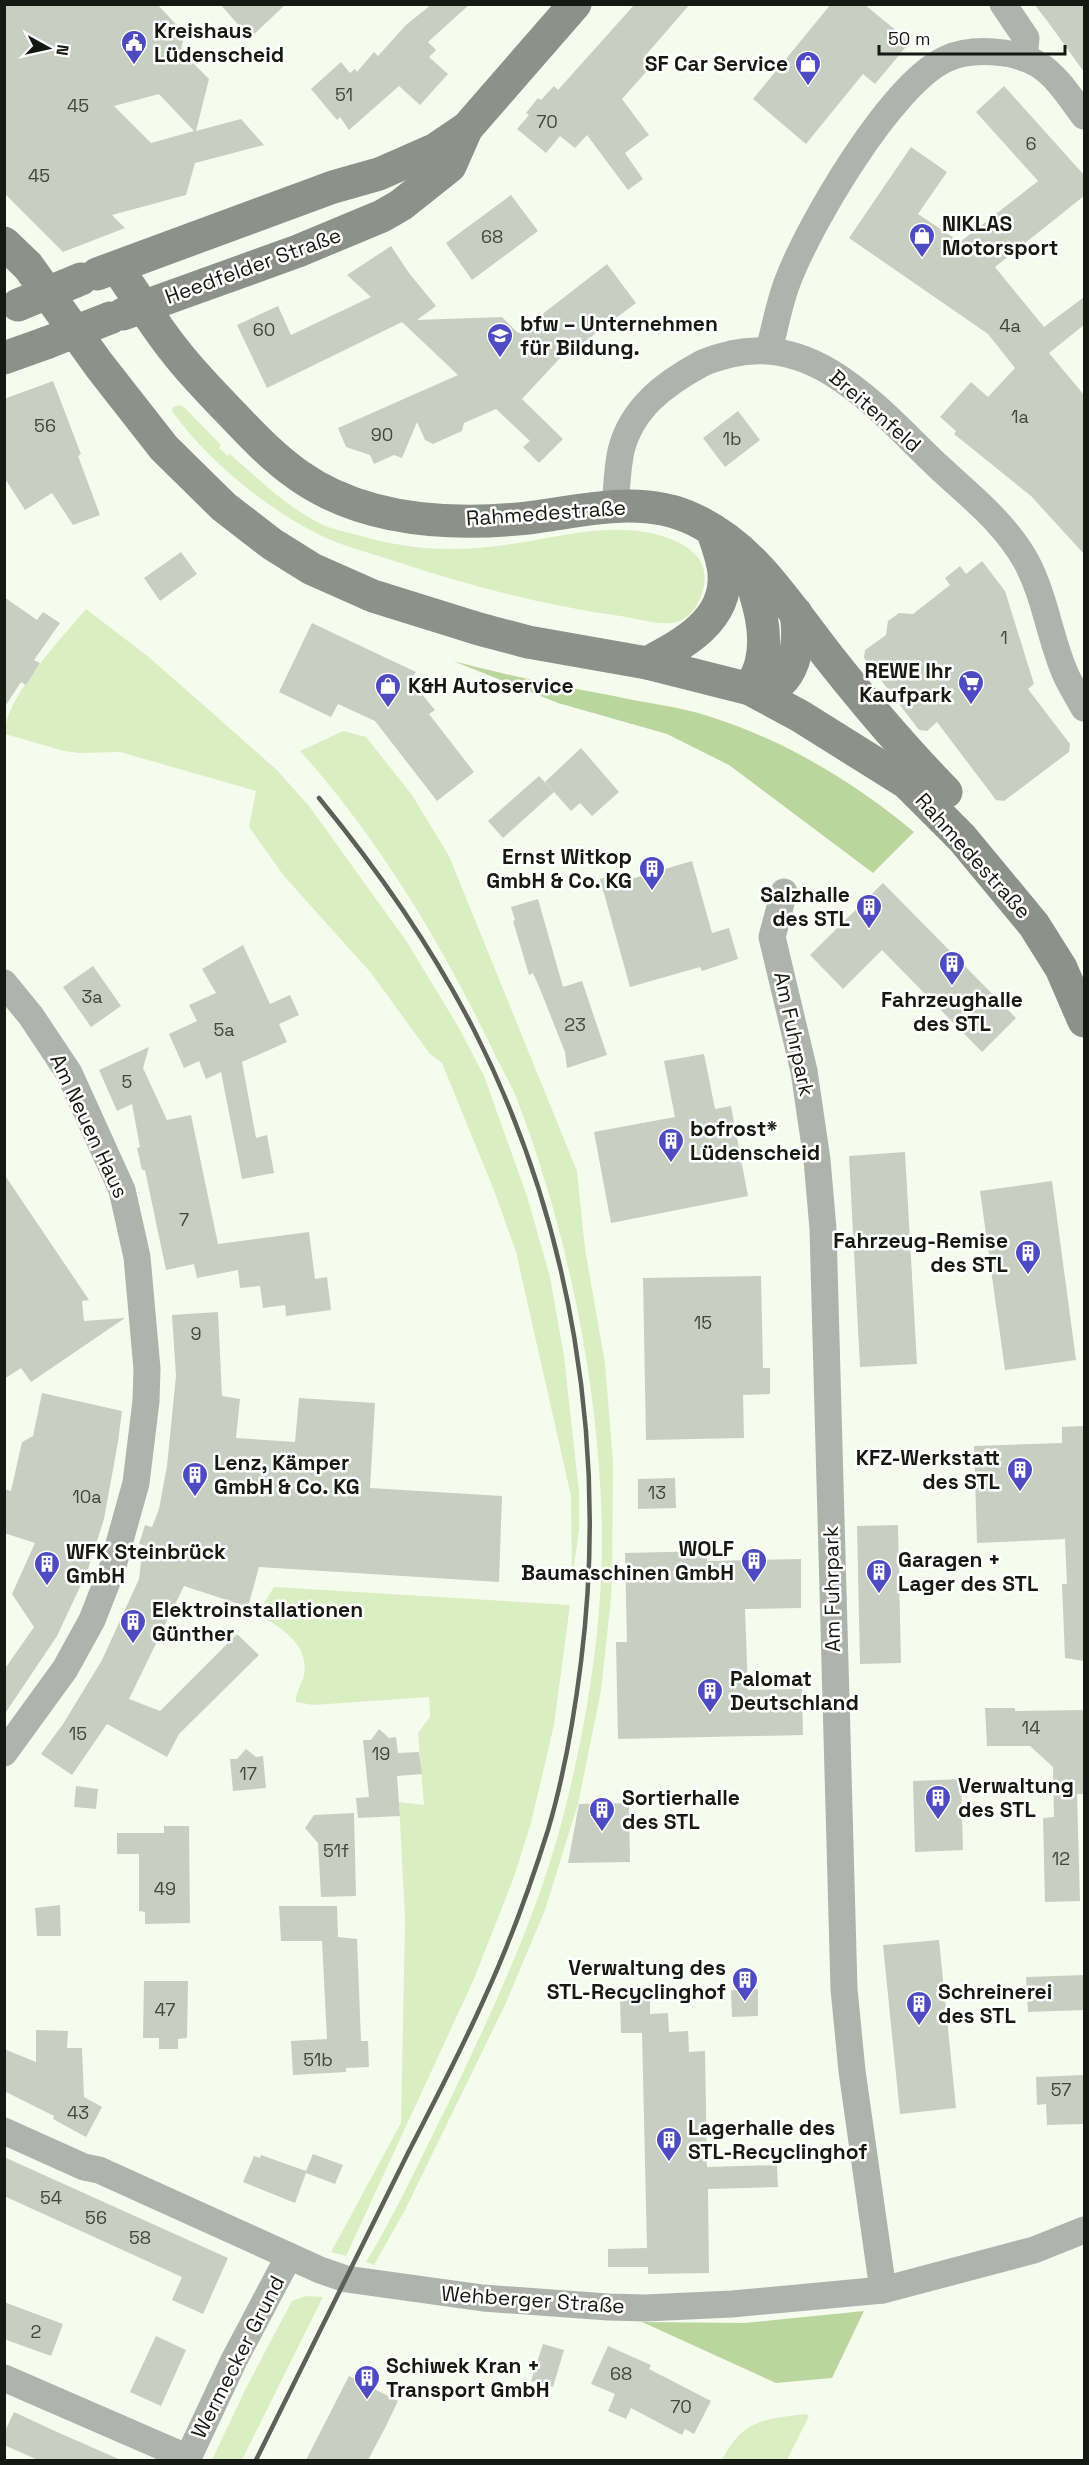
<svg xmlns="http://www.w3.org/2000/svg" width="1089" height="2465" viewBox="0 0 1089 2465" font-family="'Space Grotesk',sans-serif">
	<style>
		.green { fill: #d9efc2 }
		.forest { fill: #bbd69d }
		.building { fill: #c8cfc2; fill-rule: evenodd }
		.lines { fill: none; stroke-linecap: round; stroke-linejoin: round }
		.minor { stroke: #b0b3ad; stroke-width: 27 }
		.secondary { stroke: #8d9189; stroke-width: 33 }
		.rail { stroke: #5c6058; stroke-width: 4.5 }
		.secondary-bridge { stroke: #8d9189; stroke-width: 33 }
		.labels { text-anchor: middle; stroke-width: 5; stroke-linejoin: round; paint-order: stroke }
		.number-label { font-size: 18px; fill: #42463f }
		.poi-label { font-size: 21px; font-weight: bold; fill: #161813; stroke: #fff; text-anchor: start }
		.street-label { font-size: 21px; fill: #161813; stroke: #fff }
	</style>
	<rect width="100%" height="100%" fill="#f5fcee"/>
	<g class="green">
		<path d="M180,405L186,409L221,445L219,448L228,456L230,454C258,479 286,506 321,524C331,529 343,531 354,534C410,551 460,553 518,543C564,536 609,523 655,534C671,538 689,545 699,559C714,579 697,621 672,623C658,625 634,618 620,616C543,605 465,585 391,560C366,552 339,545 316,533C263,506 206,459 172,411L173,407Z"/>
		<path d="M86,609L150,658L277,770L309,806L407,942L459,1028L484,1076L527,1196L550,1277L564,1356L579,1492V1530L572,1580L571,1496L516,1252L495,1193L442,1063L430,1054L371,973L284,876L249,827L256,791L120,752L79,753L64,751L5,734C4,698 63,637 86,609Z"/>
		<path d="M343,731L366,737L412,795L449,856L577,1171L585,1249L605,1363L613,1462L612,1582L610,1608L601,1691L578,1804L545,1910L505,2005L405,2210L374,2265L366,2262C397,2211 422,2155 449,2102C496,2003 543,1904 568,1797C589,1711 603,1618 602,1529C599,1386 568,1231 516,1097C510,1082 501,1068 494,1053C473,1008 450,966 425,923C388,862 348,804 300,751Z"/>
		<path d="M274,1587L570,1605L554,1725L531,1823L514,1877L474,1979L346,2256L331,2252L401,2123L405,1919L399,1802L424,1805L418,1733L430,1717L429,1697L313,1705L296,1702C295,1693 302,1684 304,1675C310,1644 279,1626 257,1614Z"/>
		<path d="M306,2296L323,2297L242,2460H212L246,2388L292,2301Z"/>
		<path d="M806,2414L809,2416L787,2460H722C743,2419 764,2419 806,2414Z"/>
	</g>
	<g class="forest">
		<path d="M453,661C506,675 560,686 614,696C645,703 677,706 708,716C784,740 853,781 914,832L873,873L729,765L667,734L558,703Z"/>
		<path d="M864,2311L832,2378L776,2383L642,2322L745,2323Z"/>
	</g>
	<g class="building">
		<path d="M4,4H157L184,33L181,51L209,79L196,131L241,119L264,145L195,163L186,195L112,215L125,228L63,252L4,193ZM159,94L194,131L151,143L114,106Z"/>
		<path d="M220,4H286L250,38Z"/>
		<path d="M432,4H470L428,42L436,50L429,57L448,74L420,105L399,86L349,130L340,117L337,120L311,89L341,62L350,73L355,69L357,72L374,52L378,56L406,25Z"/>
		<path d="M635,4H690L645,56L654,63L622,99L649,135L625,153L643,179L628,190L587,135L575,148L560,136L546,153L517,129L529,115L526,113L538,98L541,100L554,86L558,90Z"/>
		<path d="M831,4H864L910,42L875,84L863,74L806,144L753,99Z"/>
		<path d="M1034,4H1084V72L1048,22Z"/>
		<path d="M1004,86L1084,175V196L995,267L1044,327L1084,297V325L1049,353L1084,395V554L1031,496L954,434L956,431L940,417L971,382L988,397L1015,368L988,334L849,238L911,147L947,172L918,214L960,242L1038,181L976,112Z"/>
		<path d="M511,195L538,231L472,280L446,243Z"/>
		<path d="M391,246L409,273L436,306L417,320L502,317L518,333L607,264L636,303L580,345L576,341L522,399L563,439L539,463L523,447L530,441L496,409L464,423L462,431L433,444L425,440L417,422L402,458L394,455L374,464L370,455L346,447L338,428L458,375L402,322L267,388L237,325L278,306L291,335L371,297L347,275Z"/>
		<path d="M53,381L81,454L78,456L100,515L73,525L52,493L25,510L4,477V399Z"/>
		<path d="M738,411L760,440L725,467L703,438Z"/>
		<path d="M181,552L197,574L160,601L144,578Z"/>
		<path d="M982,561L1005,591L1034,684L1028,689L1070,744L1069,752L1004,801L996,800L937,722L927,731L919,730L864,658L865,650L886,635L888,621L899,613L913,614L950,585L945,578L960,566L966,574Z"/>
		<path d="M4,597L37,620L43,612L60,623L34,660L40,663L26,685L21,682L4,708Z"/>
		<path d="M312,623L416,672L410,680L435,710L429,714L474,772L437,801L375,721L338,704L331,717L279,692Z"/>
		<path d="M581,748L619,792L592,816L580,803L571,811L545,782Z"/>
		<path d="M539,776L554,792L503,838L488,821Z"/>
		<path d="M692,861L712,933L729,928L738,959L702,971L700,967L630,987L600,879L619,874L621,882Z"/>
		<path d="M883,883L1016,1018L982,1052L882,950L843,989L810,955Z"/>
		<path d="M538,899L563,987L582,981L607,1055L567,1068L565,1052L540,989L533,973L529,975L513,921L515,920L511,907Z"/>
		<path d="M243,945L270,1004L290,995L299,1015L279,1024L287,1042L242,1062L256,1138L267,1135L274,1173L242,1179L221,1072L206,1079L199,1061L184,1068L169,1034L197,1021L189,1005L216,993L202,969Z"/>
		<path d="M93,966L121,1006L91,1027L63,987Z"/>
		<path d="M149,1047L143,1068L167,1120L191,1115L218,1244L309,1232L315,1279L327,1277L331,1310L286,1316L285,1305L263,1308L260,1286L240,1288L238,1270L197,1278L194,1264L166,1270L145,1170H142L137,1148L140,1147L132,1104L117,1111L99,1070Z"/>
		<path d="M704,1054L715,1109L731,1106L748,1196L611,1223L594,1132L675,1117L664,1061Z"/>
		<path d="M905,1152L917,1364L860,1367L849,1156Z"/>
		<path d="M4,1174L89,1300L82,1301L84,1321L125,1318L31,1382L21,1368L4,1379Z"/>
		<path d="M1052,1181L1076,1360L1005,1370L980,1191Z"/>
		<path d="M761,1276L763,1368H770V1394L743,1395L744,1438L646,1440L643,1278Z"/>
		<path d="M218,1312L222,1396L240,1399L236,1438L295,1442L299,1398L375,1403L370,1488L502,1496L499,1582L259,1567L248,1607L184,1586L129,1699L160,1711L237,1634L259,1655L179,1734L167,1757L107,1724L72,1775L41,1754L63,1724L102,1660L139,1579L143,1545L139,1544L145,1525L152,1527L159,1509L167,1466L176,1376L172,1315Z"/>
		<path d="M42,1393L122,1411L118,1442L104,1519L87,1572L57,1636L4,1715V1670L34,1627L12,1594L35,1543L4,1533V1489L11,1491L22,1442L33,1436Z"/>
		<path d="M1084,1426V1661L1065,1658L1062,1584H1067L1065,1539L977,1543L974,1446L1062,1443V1427Z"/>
		<path d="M675,1478L676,1508L638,1509V1479Z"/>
		<path d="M898,1525L901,1663L860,1664L857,1526Z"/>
		<path d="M707,1551V1561L801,1559V1608L745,1609L748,1690L802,1689L803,1735L618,1739L616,1642H627L625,1553Z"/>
		<path d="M985,1708H1015V1711L1084,1710V1794H1077L1080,1901L1045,1902L1043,1818L1054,1817L1053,1767L1030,1746H987Z"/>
		<path d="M379,1729L389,1738L396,1737L398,1753L419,1752L422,1774L397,1776L400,1816L358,1818L356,1798L369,1797L363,1740H371Z"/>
		<path d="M246,1749L256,1757L263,1756L266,1788L233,1791L230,1759H237Z"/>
		<path d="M961,1779L963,1850L915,1852L913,1781Z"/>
		<path d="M76,1786L98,1789L96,1809L74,1807Z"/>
		<path d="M629,1803L630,1862L568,1863L579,1804Z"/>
		<path d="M354,1813L356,1896L321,1897L318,1843L305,1828L314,1815Z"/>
		<path d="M164,1826H189L190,1923L145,1924V1912L139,1911V1854H117V1833H164Z"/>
		<path d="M60,1905L61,1936H37L35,1908Z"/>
		<path d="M279,1906H337L338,1937L357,1939L361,2041H368L369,2067L346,2068V2072L293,2075L291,2041L327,2039L322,1941H281Z"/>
		<path d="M939,1940L956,2108L900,2114L883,1945Z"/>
		<path d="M1084,1975V2010L1028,2012L1026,1977Z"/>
		<path d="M144,1981H188L187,2038L178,2039V2049H159V2038H143Z"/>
		<path d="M758,1989V2016L732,2017L731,1990Z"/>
		<path d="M650,1996V2014L668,2013L669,2032L688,2031L689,2052L705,2051L707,2167L777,2165L778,2187L708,2189L709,2273L648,2274V2267H608V2249L647,2248L642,2033H621L620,1998Z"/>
		<path d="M36,2030L68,2031L67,2048H82L84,2097L102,2107L86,2137L53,2119L54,2116L4,2091V2049L36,2062Z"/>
		<path d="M1084,2075V2124L1047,2125L1046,2104L1037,2105L1036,2077Z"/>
		<path d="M313,2154L343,2165L335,2184L306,2173L295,2203L243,2182L254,2156L260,2158L261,2155L306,2171Z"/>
		<path d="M4,2157L228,2258L203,2314L172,2300L182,2277L4,2196Z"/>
		<path d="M4,2302L63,2324L51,2356L4,2339Z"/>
		<path d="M156,2336L186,2350L161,2406L130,2392Z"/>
		<path d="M543,2344L564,2350L553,2387L531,2381Z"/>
		<path d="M608,2346L651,2365L649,2369L711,2401L694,2434L685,2429L682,2435L631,2408L626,2419L608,2411L615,2394L591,2384Z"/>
		<path d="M349,2376L398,2401L386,2426L368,2460H306Z"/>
		<path d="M14,2412L57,2432L121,2460H38L4,2445V2433Z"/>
	</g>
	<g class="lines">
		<g class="minor">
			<path d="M1003,4L1026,38L1024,58"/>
			<path d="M769,349C775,328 779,304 787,283C808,226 891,84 946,59C971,47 1016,50 1039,65C1058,77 1071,99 1084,116"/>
			<path d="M615,505C617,488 617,469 621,451C631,409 664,384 701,364C710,359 720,357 731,354C819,333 882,414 940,468C970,496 1005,523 1026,561C1044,594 1049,633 1063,668C1068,682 1077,695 1084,708"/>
			<path d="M784,892L772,937L804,1071L817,1160L823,1229L844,1989L852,2071L883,2290"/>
			<path d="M4,983L31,1016L69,1073L122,1190L137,1257L147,1369L146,1401L136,1483L112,1569L92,1620L65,1669L4,1753"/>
			<path d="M4,2131L84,2167L99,2170L320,2270L346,2279L483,2298L608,2307L645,2308L732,2304L883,2290L1034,2250L1084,2230"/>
			<path d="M4,2378L188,2458"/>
			<path d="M187,2460L234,2360L289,2256"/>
		</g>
		<g class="secondary">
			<path d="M4,243L28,266L99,365L164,448L224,507L272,544L312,569L373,596L479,629L528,642L647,663L750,689L800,716L907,783L962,838L1034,925L1061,968L1084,1021"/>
			<path d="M117,268C137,296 154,325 175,351C191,372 210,391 228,410C250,433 272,457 298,475C364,522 451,526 528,518C584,511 642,494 695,520C756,549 788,606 828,656C865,703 904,749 946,792"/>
			<path d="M97,274L333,187L379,174L436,149L467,128L575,4"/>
			<path d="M123,314L298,251L382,216L401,205L450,166L465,132"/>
			<path d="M4,358L46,343"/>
			<path d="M744,557C754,590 770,628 761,663C759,672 754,681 750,689"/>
			<path d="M647,663C683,644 728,620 724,573C723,559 717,545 713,532"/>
			<path d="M759,693C795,685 801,645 796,613"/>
		</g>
		<path class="rail" d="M256,2460C307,2358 358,2256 408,2153C434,2102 461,2051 484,1999C509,1945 530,1887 548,1830C564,1776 574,1718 581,1662C608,1447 572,1224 474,1030C432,947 378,870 319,798"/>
		<g class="secondary-bridge">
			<path d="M18,305L81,279"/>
			<path d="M46,343L110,318"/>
		</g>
	</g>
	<defs>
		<symbol id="civic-pin" viewBox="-11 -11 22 30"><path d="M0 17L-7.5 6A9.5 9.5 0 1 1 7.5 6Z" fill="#4e4ac1" stroke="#fff"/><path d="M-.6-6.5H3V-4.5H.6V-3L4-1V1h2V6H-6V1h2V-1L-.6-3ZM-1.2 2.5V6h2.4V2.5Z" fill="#fff"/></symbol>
		<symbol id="shop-pin" viewBox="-11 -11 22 30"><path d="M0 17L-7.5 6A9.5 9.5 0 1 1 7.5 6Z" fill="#4e4ac1" stroke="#fff"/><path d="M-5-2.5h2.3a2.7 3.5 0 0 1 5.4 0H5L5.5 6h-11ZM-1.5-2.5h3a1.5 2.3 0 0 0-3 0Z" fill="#fff"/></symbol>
		<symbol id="school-pin" viewBox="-11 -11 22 30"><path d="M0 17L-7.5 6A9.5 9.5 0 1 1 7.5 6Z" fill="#4e4ac1" stroke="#fff"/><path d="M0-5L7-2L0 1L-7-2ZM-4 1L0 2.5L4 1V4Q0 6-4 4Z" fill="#fff"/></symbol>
		<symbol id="supermarket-pin" viewBox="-11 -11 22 30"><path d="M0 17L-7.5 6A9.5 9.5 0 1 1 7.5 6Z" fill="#4e4ac1" stroke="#fff"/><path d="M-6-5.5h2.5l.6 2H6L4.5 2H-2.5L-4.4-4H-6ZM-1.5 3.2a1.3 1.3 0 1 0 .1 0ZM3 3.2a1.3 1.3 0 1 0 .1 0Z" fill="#fff"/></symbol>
		<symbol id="building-pin" viewBox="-11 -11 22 30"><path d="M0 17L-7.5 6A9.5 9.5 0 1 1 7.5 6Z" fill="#4e4ac1" stroke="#fff"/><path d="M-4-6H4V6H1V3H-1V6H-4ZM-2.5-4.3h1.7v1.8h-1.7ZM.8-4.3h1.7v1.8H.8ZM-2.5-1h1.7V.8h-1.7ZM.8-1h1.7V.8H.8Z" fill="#fff"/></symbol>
	</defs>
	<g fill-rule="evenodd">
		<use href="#civic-pin" x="119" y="28" width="30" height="40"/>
		<use href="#shop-pin" x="793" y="49" width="30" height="40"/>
		<use href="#shop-pin" x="907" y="221" width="30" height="40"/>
		<use href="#school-pin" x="485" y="321" width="30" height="40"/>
		<use href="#supermarket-pin" x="956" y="668" width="30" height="40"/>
		<use href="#shop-pin" x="373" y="671" width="30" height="40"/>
		<use href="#building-pin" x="637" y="854" width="30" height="40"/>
		<use href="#building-pin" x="854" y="892" width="30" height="40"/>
		<use href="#building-pin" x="937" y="949" width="30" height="40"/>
		<use href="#building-pin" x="656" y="1126" width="30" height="40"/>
		<use href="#building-pin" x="1013" y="1238" width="30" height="40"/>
		<use href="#building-pin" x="1005" y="1455" width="30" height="40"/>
		<use href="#building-pin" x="180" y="1460" width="30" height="40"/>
		<use href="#building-pin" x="739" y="1546" width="30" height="40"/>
		<use href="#building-pin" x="32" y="1549" width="30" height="40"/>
		<use href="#building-pin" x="864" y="1557" width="30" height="40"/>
		<use href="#building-pin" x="118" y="1607" width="30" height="40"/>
		<use href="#building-pin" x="695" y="1676" width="30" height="40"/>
		<use href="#building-pin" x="923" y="1783" width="30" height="40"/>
		<use href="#building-pin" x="587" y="1795" width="30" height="40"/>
		<use href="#building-pin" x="730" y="1965" width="30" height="40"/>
		<use href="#building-pin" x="904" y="1989" width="30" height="40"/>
		<use href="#building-pin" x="654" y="2125" width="30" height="40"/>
		<use href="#building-pin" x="352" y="2363" width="30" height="40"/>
	</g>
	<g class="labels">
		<g class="number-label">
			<text x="344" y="101">51</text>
			<text x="78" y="112">45</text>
			<text x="547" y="128">70</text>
			<text x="1031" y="150">6</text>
			<text x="39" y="182">45</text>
			<text x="492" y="243">68</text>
			<text x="1010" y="332">4a</text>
			<text x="264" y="336">60</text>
			<text x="1020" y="423">1a</text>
			<text x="45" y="432">56</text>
			<text x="382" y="441">90</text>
			<text x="732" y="445">1b</text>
			<text x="1004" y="644">1</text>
			<text x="92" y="1003">3a</text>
			<text x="575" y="1031">23</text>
			<text x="224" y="1036">5a</text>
			<text x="127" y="1088">5</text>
			<text x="184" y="1226">7</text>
			<text x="703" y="1329">15</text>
			<text x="196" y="1340">9</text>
			<text x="657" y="1499">13</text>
			<text x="87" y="1503">10a</text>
			<text x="1031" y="1734">14</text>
			<text x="78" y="1740">15</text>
			<text x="381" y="1760">19</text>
			<text x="248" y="1780">17</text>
			<text x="336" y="1857">51f</text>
			<text x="1061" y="1865">12</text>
			<text x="165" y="1895">49</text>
			<text x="165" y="2016">47</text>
			<text x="318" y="2066">51b</text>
			<text x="1061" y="2096">57</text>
			<text x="78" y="2119">43</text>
			<text x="51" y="2204">54</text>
			<text x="96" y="2224">56</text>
			<text x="140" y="2244">58</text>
			<text x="36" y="2338">2</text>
			<text x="621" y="2380">68</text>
			<text x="681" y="2413">70</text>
		</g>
		<g class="poi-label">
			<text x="154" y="38">Kreishaus<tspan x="154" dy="24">Lüdenscheid</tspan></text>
			<text x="788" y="71" text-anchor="end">SF Car Service</text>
			<text x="942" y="231">NIKLAS<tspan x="942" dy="24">Motorsport</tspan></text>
			<text x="520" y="331">bfw – Unternehmen<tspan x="520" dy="24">für Bildung.</tspan></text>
			<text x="952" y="678" text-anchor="end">REWE Ihr<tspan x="952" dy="24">Kaufpark</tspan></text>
			<text x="408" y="693">K&amp;H Autoservice</text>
			<text x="632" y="864" text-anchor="end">Ernst Witkop<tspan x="632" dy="24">GmbH &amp; Co. KG</tspan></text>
			<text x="850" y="902" text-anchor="end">Salzhalle<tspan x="850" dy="24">des STL</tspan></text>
			<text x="952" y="1007" text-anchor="middle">Fahrzeughalle<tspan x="952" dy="24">des STL</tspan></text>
			<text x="690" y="1136">bofrost*<tspan x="690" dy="24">Lüdenscheid</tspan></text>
			<text x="1008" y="1248" text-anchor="end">Fahrzeug-Remise<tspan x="1008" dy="24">des STL</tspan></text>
			<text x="1000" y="1465" text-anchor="end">KFZ-Werkstatt<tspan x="1000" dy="24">des STL</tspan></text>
			<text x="214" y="1470">Lenz, Kämper<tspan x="214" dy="24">GmbH &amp; Co. KG</tspan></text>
			<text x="734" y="1556" text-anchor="end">WOLF<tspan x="734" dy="24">Baumaschinen GmbH</tspan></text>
			<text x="66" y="1559">WFK Steinbrück<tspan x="66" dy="24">GmbH</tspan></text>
			<text x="898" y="1567">Garagen +<tspan x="898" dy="24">Lager des STL</tspan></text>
			<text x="152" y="1617">Elektroinstallationen<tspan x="152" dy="24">Günther</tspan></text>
			<text x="730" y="1686">Palomat<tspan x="730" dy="24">Deutschland</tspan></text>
			<text x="958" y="1793">Verwaltung<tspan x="958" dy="24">des STL</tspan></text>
			<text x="622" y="1805">Sortierhalle<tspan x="622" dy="24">des STL</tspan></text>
			<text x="726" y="1975" text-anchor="end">Verwaltung des<tspan x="726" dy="24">STL-Recyclinghof</tspan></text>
			<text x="938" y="1999">Schreinerei<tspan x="938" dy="24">des STL</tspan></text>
			<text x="688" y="2135">Lagerhalle des<tspan x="688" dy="24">STL-Recyclinghof</tspan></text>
			<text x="386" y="2373">Schiwek Kran +<tspan x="386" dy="24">Transport GmbH</tspan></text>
		</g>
		<g class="street-label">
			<text transform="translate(253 266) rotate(-20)" y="7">Heedfelder Straße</text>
			<text transform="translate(875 411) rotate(41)" y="7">Breitenfeld</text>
			<text transform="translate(546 513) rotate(-4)" y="7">Rahmedestraße</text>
			<text transform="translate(973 856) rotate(48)" y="7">Rahmedestraße</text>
			<text transform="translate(794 1034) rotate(78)" y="7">Am Fuhrpark</text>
			<text transform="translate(89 1126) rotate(65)" y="7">Am Neuen Haus</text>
			<text transform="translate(832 1589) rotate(-91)" y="7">Am Fuhrpark</text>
			<text transform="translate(533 2300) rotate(4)" y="7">Wehberger Straße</text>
			<text transform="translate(238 2357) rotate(-63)" y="7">Wermecker Grund</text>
		</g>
	</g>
	<rect width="1089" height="2465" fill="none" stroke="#161813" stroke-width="12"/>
	<g transform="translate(48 48) rotate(98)" stroke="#ffffff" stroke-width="4.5" paint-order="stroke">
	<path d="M0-4.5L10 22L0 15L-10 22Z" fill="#161813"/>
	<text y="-9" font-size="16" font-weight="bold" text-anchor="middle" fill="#161813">N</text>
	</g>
	<path d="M879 45v9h186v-9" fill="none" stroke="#161813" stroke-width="3"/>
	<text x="888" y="45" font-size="18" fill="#161813" stroke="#ffffff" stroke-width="4.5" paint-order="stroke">50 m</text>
</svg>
